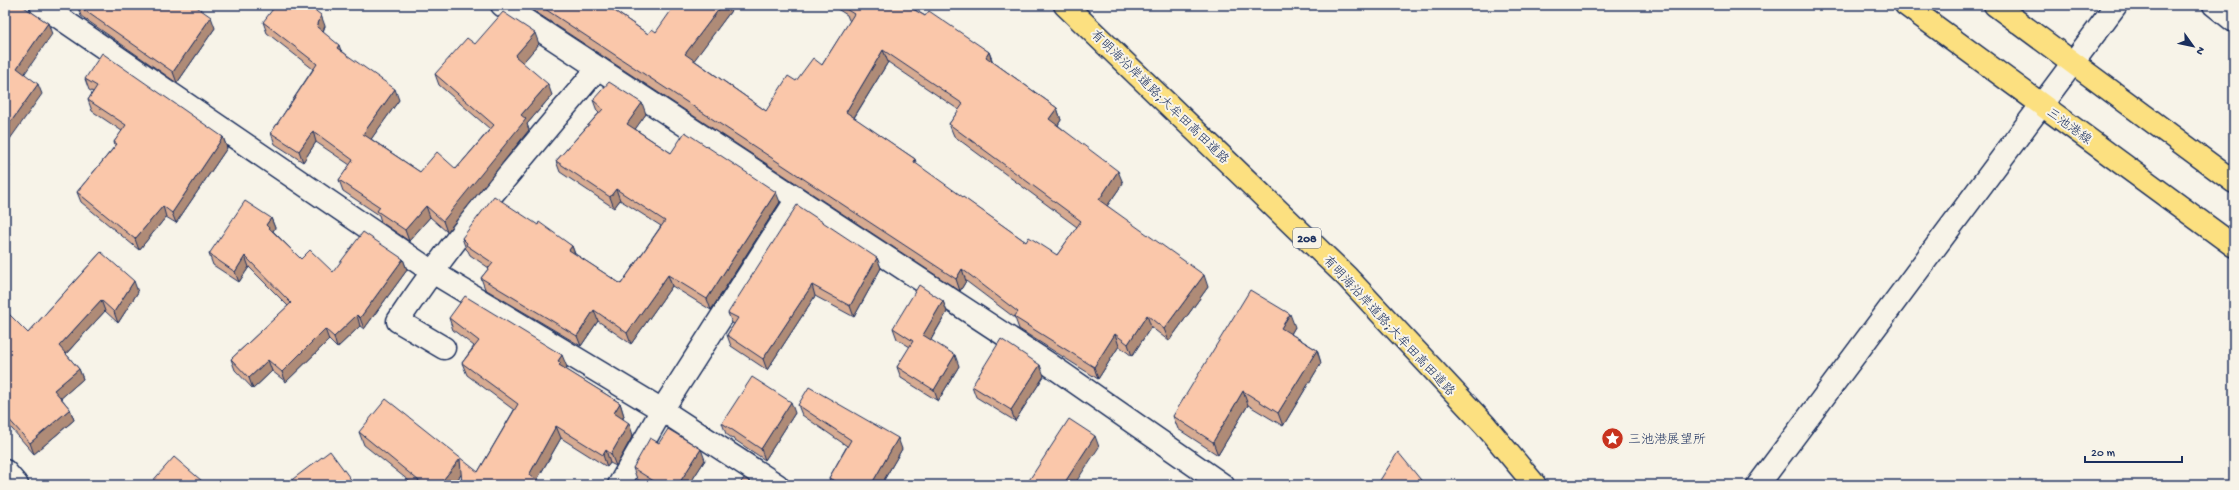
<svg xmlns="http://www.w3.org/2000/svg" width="2239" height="490" viewBox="0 0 2239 490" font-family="'Gochi Hand','Klee One',sans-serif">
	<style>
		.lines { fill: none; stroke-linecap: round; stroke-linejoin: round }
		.minor-casing { stroke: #1b2f5e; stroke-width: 25 }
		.major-casing { stroke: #1b2f5e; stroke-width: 25 }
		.highway-casing { stroke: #1b2f5e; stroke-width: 25 }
		.minor { stroke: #f7f3e8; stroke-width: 22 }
		.major { stroke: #fce080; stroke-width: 22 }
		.highway { stroke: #fce080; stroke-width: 22 }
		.wall { fill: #d7ab92; stroke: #1b2f5e; fill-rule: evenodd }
		.shaded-wall { fill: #af8b77; stroke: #1b2f5e }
		.building { fill: #fac7aa; stroke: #1b2f5e; fill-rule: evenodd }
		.labels { text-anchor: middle; stroke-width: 4; stroke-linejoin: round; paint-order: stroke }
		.shield { fill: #f7f3e8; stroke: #5d6a87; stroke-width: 1 }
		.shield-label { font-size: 12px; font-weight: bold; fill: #1b2f5e }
		.street-label { font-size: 13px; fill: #1b2f5e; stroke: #f7f3e8 }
		.poi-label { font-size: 13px; fill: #1b2f5e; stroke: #f7f3e8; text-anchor: start }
	</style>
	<rect width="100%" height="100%" fill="#f7f3e8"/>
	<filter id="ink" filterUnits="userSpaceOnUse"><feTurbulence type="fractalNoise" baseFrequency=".025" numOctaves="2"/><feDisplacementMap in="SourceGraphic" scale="8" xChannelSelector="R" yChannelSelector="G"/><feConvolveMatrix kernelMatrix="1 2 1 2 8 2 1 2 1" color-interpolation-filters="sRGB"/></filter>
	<g filter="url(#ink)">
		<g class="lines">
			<defs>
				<g id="minor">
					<path d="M41,5L431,271L662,410L777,485"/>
					<path d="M502,5L1049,364L1223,485"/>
					<path d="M2214,5L2234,21"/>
					<path d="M444,348L398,321C458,231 529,150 598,68"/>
					<path d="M5,471L17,485"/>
					<path d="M619,485L662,410L797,199"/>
					<path d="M1758,485L2116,5"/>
				</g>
				<g id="major">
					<path d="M1906,5L2234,246"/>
					<path d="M1995,5L2234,182"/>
				</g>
				<path id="highway" d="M1065,5L1347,277L1485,425L1535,485"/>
			</defs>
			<use href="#minor" class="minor-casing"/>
			<use href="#major" class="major-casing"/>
			<use href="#highway" class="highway-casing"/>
			<use href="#minor" class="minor"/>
			<use href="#major" class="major"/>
			<use href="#highway" class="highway"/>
		</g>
		<g class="wall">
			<path d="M77,5L215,28L177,83L81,16Z"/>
			<path d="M525,5H606L648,34L733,8L694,60L766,111L796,81L822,65L850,21L849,20L847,15L831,5H906L989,52L993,62L1057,108L1061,120L1058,125L1123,183L1107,206L1208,287L1169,341L1151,327L1132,356L1119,346L1098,379L1019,329L1015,318L966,281L960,291ZM888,62L959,110L949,124L954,136L1077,227L1057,255L1026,242L917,165L915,159L854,118Z"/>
			<path d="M263,22L325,26L323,32L342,51L399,100L371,139L420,172L456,169L490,129L439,85L435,74L475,44H539L522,63L552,95L527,124L529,130L447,232L430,217L409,241L381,222L379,215L343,191L339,180L350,165L316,142L303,162L275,144L271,133L313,69L267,33Z"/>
			<path d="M85,79L223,137L227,148L176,223L166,217L139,250L81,202L77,192L115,146L114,142L122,131L92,111L88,100L93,92L89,90Z"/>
			<path d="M593,100L646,114L635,129L671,153L780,202L711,310L672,286L631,344L598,321L581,346L485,289L481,278L489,268L470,255L468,251L466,249L462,238L538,225L572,246L575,254L621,284L661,226L620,200L614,208L560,172L556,161L599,113L597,111Z"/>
			<path d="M271,218L275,228L273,231L301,259L333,272L403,259L407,270L364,329L360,326L337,348L329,340L286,382L272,371L253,389L235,370L231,359L288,306L249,267L239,282L213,265L209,254Z"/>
			<path d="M101,252L138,292L118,323L105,311L66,354L79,369L83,379L61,398L70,409L74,420L34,454L5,421V310L28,333Z"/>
			<path d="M877,258L881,268L854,317L815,296L767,370L731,346L727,335L734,324L732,323L728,313Z"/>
			<path d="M943,301L947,312L931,340L959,366L938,401L901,378L897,367L910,347L897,339L893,328Z"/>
			<path d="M449,318L567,367L565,369L620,403L624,416L623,419L633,435L616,466L610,463L607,467L561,438L537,480L461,475L453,485H414L364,445L359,432L478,472L514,410L467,375L462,363L474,346L453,330Z"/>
			<path d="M1295,327L1291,334L1317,350L1321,363L1283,426L1248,405L1218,455L1178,429L1173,416Z"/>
			<path d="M1044,376L1015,421L976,397L972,386Z"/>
			<path d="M798,405L902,449L881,485H831L829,478L847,446L802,415Z"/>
			<path d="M795,413L765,460L726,434L722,423Z"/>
			<path d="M659,443L705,460L689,485H646L637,479L633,468Z"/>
		</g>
		<g class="shaded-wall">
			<path d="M722,5H732L733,8L690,66L685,54Z"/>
			<path d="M321,15L325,26L320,38L317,27Z"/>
			<path d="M211,17L215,28L177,83L173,72Z"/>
			<path d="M48,23L52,34L21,79L17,68Z"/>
			<path d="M535,33L539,44L519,67L515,56Z"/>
			<path d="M339,45L343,56L337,48Z"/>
			<path d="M883,50L888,62L850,124L846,112Z"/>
			<path d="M989,52L993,64L986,57Z"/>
			<path d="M38,84L42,94L5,146V130Z"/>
			<path d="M548,84L552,95L527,124L529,130L447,232L443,221L521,115Z"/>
			<path d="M395,89L399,100L367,145L363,134Z"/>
			<path d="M642,103L646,114L631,135L627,124Z"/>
			<path d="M1057,108L1061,120L1054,131L1049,119Z"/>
			<path d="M313,131L316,142L303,162L299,151Z"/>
			<path d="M223,137L227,148L176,223L172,213Z"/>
			<path d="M6,156L10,166L5,174V158Z"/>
			<path d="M1118,171L1123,183L1103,212L1099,200Z"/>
			<path d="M616,189L620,200L614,208L610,197Z"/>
			<path d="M776,192L780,202L711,310L707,299Z"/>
			<path d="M163,206L166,217L139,250L135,239Z"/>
			<path d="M426,206L430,217L409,241L405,230Z"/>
			<path d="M271,218L275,228L270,235L266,225Z"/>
			<path d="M572,246L576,257L569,250Z"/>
			<path d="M245,256L249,267L239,282L235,272Z"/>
			<path d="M877,258L881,268L854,317L850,306Z"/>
			<path d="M403,259L407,270L364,329L360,318Z"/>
			<path d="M962,269L966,281L960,291L956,279Z"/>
			<path d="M668,275L672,286L631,344L627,333Z"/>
			<path d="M1204,275L1208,287L1169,341L1164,329Z"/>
			<path d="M134,281L138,292L118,323L114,312Z"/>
			<path d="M812,285L815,296L767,370L763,359Z"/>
			<path d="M101,300L105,311L63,357L59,346Z"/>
			<path d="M943,301L947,312L927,346L923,335Z"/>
			<path d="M594,310L598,321L581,346L577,336Z"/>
			<path d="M1290,314L1295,327L1286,342L1281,328Z"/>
			<path d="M357,315L360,326L337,348L334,337Z"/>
			<path d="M1147,315L1151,327L1132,356L1128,344Z"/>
			<path d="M325,329L329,340L286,382L282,372Z"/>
			<path d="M1115,334L1119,346L1098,379L1094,367Z"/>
			<path d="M1317,350L1321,363L1283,426L1278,413Z"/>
			<path d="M562,355L567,367L564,372L563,378L558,361Z"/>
			<path d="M955,355L959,366L938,401L934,390Z"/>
			<path d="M268,360L272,371L253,389L249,378Z"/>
			<path d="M1040,365L1044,376L1015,421L1011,410Z"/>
			<path d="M79,369L83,379L58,401L54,390Z"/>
			<path d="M1243,391L1248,405L1218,455L1213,442Z"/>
			<path d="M791,402L795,413L765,460L761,449Z"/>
			<path d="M620,403L624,416L618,425L614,413Z"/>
			<path d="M70,409L74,420L34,454L30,443Z"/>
			<path d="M629,423L633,435L616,466L611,454Z"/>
			<path d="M556,426L561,438L534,485L529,475Z"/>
			<path d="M1095,436L1099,447L1074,485H1063Z"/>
			<path d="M898,438L902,449L881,485H871Z"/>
			<path d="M701,449L705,460L689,485H678Z"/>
			<path d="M606,450L610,463L607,467L603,455Z"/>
			<path d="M460,459L464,471L453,485H439Z"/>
			<path d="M202,481L203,485H199Z"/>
		</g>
		<g class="building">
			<path d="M5,5H21L48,23L17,68L38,84L5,130Z"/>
			<path d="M77,5H194L211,17L173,72Z"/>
			<path d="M276,5H308L321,15L317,27L339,45L337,48L395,89L363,134L420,172L437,152L456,169L494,125L435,74L467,38L475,44L503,12L535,33L515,56L548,84L521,115L526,119L443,221L426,206L405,230L377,211L380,207L339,180L353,160L313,131L299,151L271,133L317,64L263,22Z"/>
			<path d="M539,5H606L648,34L652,29L656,32L675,5H722L685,54L766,111L788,76L796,81L813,58L822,65L854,14L844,8L846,5H845H906L925,16L929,11L989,52L986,57L1057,108L1049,119L1118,171L1099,200L1204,275L1164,329L1147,315L1128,344L1115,334L1094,367L1014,317L1018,312L962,269L956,279ZM883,50L963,104L949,124L1081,221L1057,255L1029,237L1026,242L914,162L915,159L846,112Z"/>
			<path d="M102,53L223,137L172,213L163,206L135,239L77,192L117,144L114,142L126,125L88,100L97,86L85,79Z"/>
			<path d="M609,82L642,103L627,124L671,153L685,132L776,192L707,299L668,275L627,333L594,310L577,336L481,278L493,263L466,245L467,243L462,238L494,196L538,225L539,222L572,246L569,250L621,284L665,221L616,189L610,197L556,161L603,109L593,100Z"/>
			<path d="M245,201L271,218L266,225L301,259L310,250L333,272L363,232L403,259L360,318L357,315L334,337L325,329L282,372L268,360L249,378L231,359L291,303L245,256L235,272L209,254Z"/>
			<path d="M797,205L877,258L850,306L812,285L763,359L727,335L738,318L728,313Z"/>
			<path d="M101,252L134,281L114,312L101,300L59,346L79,369L54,390L70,409L30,443L5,415V310L28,333Z"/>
			<path d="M919,285L943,301L923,335L955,355L934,390L897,367L913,341L893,328Z"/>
			<path d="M1250,290L1290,314L1281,328L1317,350L1278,413L1243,391L1213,442L1173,416Z"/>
			<path d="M465,296L562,355L558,361L561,363L559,365L620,403L614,413L629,423L611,454L606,450L603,455L556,426L529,475L546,485H462L460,459L439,485H424L359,432L386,399L478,472L518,404L462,363L479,341L449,318Z"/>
			<path d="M1001,339L1040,365L1011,410L972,386Z"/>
			<path d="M752,377L791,402L761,449L722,423Z"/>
			<path d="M809,387L898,438L871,485H842L829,478L851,440L798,405Z"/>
			<path d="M1069,419L1095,436L1063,485H1026Z"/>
			<path d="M668,429L701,449L678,485H660L633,468L650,438L659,443Z"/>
			<path d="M330,451L355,485H285Z"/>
			<path d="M1398,452L1425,485H1377Z"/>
			<path d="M174,457L202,481L199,485H149Z"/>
			<path d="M744,478L755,485H739Z"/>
			<path d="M1196,480L1204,485H1193Z"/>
		</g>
	</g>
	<defs>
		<symbol id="sight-disc" viewBox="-11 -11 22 22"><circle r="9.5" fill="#c8321e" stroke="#f7f3e8"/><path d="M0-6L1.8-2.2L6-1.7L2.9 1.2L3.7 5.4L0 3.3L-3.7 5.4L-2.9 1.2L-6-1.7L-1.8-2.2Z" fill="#fff"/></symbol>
	</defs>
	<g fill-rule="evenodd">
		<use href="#sight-disc" x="1600" y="426" width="25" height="25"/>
	</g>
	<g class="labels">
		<rect class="shield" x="1293" y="228" width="28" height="20" rx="3"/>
		<g class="shield-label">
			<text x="1307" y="242">208</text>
		</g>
		<g class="street-label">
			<text transform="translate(1161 96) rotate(44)" y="5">有明海沿岸道路;大牟田高田道路</text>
			<text transform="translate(2070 125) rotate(36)" y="5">三池港線</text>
			<text transform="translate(1390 325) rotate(47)" y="5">有明海沿岸道路;大牟田高田道路</text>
		</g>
		<g class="poi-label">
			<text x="1628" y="443">三池港展望所</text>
		</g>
	</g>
	<rect width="2239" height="490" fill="none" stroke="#f7f3e8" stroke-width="20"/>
	<rect x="10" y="10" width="2219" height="470" fill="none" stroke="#1b2f5e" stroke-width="1.5" filter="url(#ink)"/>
	<g transform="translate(2193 46) rotate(123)" stroke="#f7f3e8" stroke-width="3" paint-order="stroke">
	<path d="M0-3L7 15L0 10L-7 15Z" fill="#1b2f5e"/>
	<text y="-6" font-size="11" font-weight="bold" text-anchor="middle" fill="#1b2f5e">N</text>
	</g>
	<path d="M2085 456v6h97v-6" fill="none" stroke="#1b2f5e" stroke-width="2"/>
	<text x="2091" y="456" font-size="12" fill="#1b2f5e" stroke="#f7f3e8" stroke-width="3" paint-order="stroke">20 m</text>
</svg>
